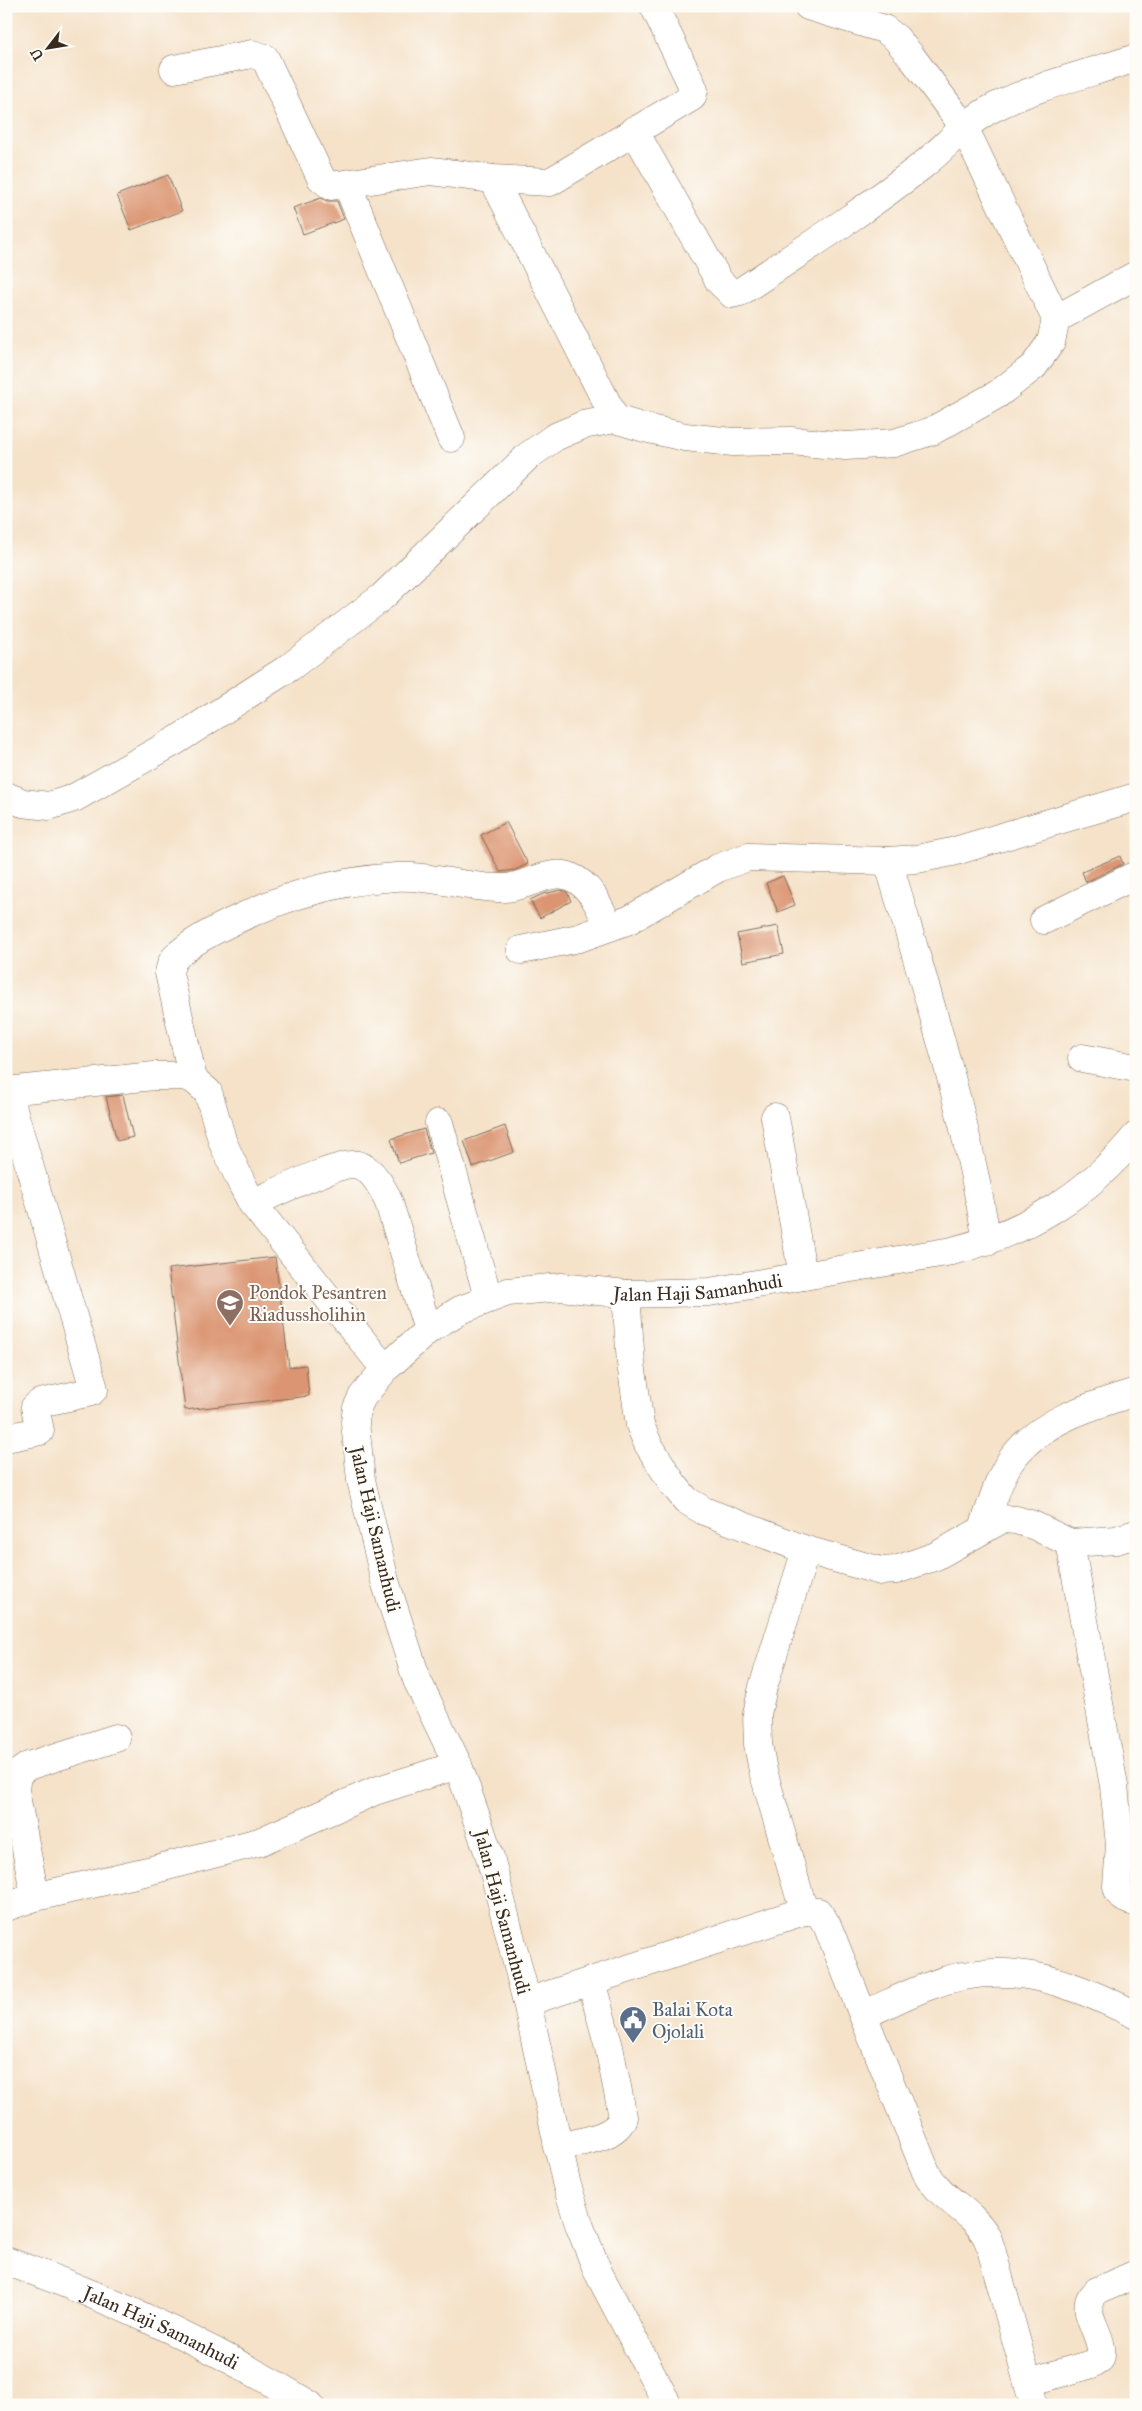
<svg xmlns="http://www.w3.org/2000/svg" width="1142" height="2411" viewBox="0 0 1142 2411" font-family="'IM FELL Great Primer',serif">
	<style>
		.building { fill: #db9572 }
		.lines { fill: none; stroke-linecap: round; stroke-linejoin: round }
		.minor-casing { stroke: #7c6a5a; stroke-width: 29 }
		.minor { stroke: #fff; stroke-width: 28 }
		.labels { text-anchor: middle; stroke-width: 4; stroke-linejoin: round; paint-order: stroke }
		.street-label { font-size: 19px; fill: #3b2a1e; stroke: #fdfcf7 }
		.education-label { font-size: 19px; fill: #785e54; stroke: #fdfcf7; text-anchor: start }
		.service-label { font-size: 19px; fill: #4e5e75; stroke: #fdfcf7; text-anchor: start }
	</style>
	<rect width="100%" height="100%" fill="#fdfcf7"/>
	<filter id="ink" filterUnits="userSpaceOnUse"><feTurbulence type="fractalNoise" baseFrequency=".02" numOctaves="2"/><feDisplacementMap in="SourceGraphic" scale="10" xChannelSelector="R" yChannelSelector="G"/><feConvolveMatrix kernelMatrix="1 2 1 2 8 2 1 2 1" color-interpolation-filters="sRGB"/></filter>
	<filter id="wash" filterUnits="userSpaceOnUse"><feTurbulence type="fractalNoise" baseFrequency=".0096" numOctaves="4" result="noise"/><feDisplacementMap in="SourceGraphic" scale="20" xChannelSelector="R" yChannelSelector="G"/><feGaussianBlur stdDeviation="1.12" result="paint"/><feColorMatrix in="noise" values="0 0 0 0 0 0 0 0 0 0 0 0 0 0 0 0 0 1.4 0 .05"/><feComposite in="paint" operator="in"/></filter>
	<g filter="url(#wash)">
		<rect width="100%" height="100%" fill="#f5e2c9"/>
		<g id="blocks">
			<g class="building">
				<path d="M168,175L182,211L131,230L117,195Z"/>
				<path d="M321,198L327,201H337L344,219L303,234L293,208Z"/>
				<path d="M506,822L528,864L515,870L500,872L481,835Z"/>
				<path d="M1120,856L1123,864L1086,882L1082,872Z"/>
				<path d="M783,876L795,905L778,912L766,883Z"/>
				<path d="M561,890L567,892L571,901L540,918L530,900L543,894Z"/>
				<path d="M778,926L784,954L743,962L737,934Z"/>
				<path d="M123,1095L133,1137L117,1141L106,1097Z"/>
				<path d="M505,1126L514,1152L473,1167L464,1141Z"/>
				<path d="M424,1129L431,1153L399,1163L391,1139Z"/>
				<path d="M275,1257L289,1367L306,1365L309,1396L185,1410L168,1269Z"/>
			</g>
		</g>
	</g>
	<g filter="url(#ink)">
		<use href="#blocks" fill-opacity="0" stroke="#7c6a5a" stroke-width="1"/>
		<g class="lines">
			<defs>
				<g id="minor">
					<path d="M808,6L884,29L896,38L911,56L964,127L1056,319"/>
					<path d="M174,69L252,54L265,58L321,178L331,186L431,171L493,179L550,182L692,97L694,90L691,83L654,6"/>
					<path d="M634,130L719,281L732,294L740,292C802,251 864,211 923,165C947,146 965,122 993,108C1038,85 1088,74 1136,58"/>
					<path d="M493,179L615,419"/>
					<path d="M347,184L451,438"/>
					<path d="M6,796L23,803L49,806L74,798L177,740L290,667L382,597L528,456L555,437L583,425L615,419L645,428L685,437L733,442L791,441L846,446L894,443L932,431L998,394L1034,366L1051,342L1056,319L1136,275"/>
					<path d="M888,861C925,987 966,1112 987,1242"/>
					<path d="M1044,920L1136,875"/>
					<path d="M521,950L579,938L629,920L718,868L748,857L888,861L917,859L952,852L1136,797"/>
					<path d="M1082,1058L1136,1068"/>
					<path d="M193,1079L169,973C170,968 171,963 174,959C193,936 268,904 298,895C330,885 363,879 396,877C432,875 469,889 505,888C527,887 550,868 571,877C592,886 600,908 609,927"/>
					<path d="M6,1091L154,1076H183L193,1079L208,1092L223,1143L242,1184L252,1203L385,1369"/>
					<path d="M775,1117L803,1276"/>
					<path d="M439,1123L488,1297"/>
					<path d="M252,1203C271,1195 343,1160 358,1165C373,1169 384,1190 389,1203L428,1330"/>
					<path d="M626,1294L631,1363L640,1425L648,1444L673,1484L686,1500L704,1511L806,1550L881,1571L896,1570L936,1556L1002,1519L1016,1520L1033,1525L1070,1543L1116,1540L1136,1534"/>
					<path d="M6,1438L40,1431L35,1407L40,1403L91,1392L94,1389L8,1092"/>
					<path d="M983,1528C992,1505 999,1474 1015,1455C1044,1419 1094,1405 1136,1392"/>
					<path d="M1070,1543L1114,1786L1120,1845L1117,1886C1119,1897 1125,1900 1136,1902"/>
					<path d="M35,1897L15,1790L17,1774L28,1766L116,1738"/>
					<path d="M6,1907L35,1897L148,1871L259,1842L375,1791L458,1765"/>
					<path d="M804,1911L763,1771L758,1744L757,1714L763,1687L806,1550"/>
					<path d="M527,2002L804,1911L818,1912L827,1925L926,2172C941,2200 970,2209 985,2234C989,2240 991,2248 993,2256L1034,2405"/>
					<path d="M863,2015C884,2006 905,1995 926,1987C1004,1956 1065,1980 1136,2015"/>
					<path d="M557,2147C577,2142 616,2139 623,2117L609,2047L591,1981"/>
					<path id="s1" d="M6,2261C112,2299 213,2346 310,2405"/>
					<path d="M1029,2382L1092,2364L1100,2359C1108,2336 1073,2309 1097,2291L1136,2274"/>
					<path id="s2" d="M668,2405L598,2272L580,2227L566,2182L527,2002L490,1857L458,1765L417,1680L385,1581L361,1480L355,1422L357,1408L362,1397L385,1369L428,1330L460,1310L508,1292L561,1287L626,1294L709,1292L952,1251C1027,1232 1086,1196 1136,1136"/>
				</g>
			</defs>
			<use href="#minor" class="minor-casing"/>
			<use href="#minor" class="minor"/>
		</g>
	</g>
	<defs>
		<symbol id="school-pin" viewBox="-11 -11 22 30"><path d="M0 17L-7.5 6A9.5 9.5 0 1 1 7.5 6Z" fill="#8d6e63" stroke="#fdfcf7"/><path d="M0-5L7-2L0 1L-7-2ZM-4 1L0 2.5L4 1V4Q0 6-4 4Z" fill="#fff"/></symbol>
		<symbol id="civic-pin" viewBox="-11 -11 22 30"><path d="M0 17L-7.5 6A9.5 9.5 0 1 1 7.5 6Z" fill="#5c6f8a" stroke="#fdfcf7"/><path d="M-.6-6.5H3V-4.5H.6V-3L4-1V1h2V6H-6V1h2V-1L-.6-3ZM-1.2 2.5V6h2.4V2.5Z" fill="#fff"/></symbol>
	</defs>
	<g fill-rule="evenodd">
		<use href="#school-pin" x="214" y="1287" width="32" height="43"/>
		<use href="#civic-pin" x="617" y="2004" width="32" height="43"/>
	</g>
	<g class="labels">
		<g class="street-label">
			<text dy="7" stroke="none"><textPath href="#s2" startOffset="1438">Jalan Haji Samanhudi</textPath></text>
			<text transform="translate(376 1529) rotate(77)" y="7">Jalan Haji Samanhudi</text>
			<text transform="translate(503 1912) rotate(75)" y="7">Jalan Haji Samanhudi</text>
			<text dy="7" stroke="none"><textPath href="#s1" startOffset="169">Jalan Haji Samanhudi</textPath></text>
		</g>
		<g class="education-label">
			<text x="249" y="1299">Pondok Pesantren<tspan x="249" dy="22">Riadussholihin</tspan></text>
		</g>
		<g class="service-label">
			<text x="652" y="2016">Balai Kota<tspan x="652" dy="22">Ojolali</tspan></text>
		</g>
	</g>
	<rect width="1142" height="2411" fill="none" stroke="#fdfcf7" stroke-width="25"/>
	<g transform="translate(48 48) rotate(239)" stroke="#fdfcf7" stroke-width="4" paint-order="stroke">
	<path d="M0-4L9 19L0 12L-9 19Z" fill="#3b2a1e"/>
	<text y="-8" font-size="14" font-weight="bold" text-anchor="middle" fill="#3b2a1e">U</text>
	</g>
</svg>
